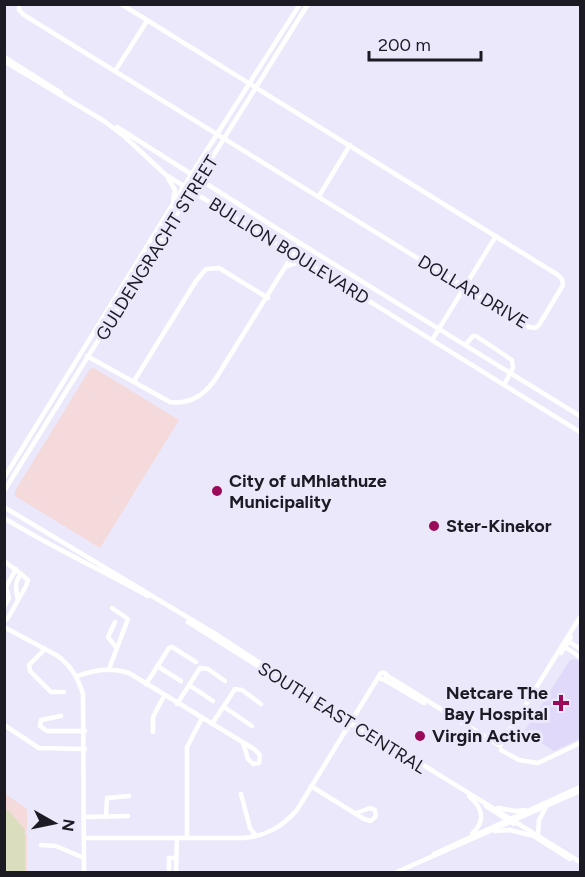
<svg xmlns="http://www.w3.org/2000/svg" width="585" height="877" viewBox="0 0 585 877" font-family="Figtree,sans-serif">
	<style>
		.built { fill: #e1d9fa }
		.education { fill: #f4dada }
		.green { fill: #dadebf }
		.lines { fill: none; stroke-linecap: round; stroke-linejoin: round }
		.minor { stroke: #fff; stroke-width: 4.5 }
		.poi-dot { fill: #9b0959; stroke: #ece8fc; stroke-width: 2 }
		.labels { text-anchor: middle; stroke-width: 6; stroke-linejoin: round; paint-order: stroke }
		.street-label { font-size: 18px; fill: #1c1a23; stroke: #ece8fc }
		.poi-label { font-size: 18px; font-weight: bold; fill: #1c1a23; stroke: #ece8fc; text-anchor: start }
	</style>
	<rect width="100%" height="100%" fill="#ece8fc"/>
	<path class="built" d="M575,659L580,662V737L576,741L554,751L524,732L570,660Z"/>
	<g class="education">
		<path d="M94,368L179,420L100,548L15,496V491L90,369Z"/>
		<path d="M4,793L27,809V872H5Z"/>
	</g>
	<path class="green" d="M5,808L12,814L25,830V872H5Z"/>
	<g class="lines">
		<g class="minor">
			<path d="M19,4V10L24,15L529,327L535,328L539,325L563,285L562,279L558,275L121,4"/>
			<path d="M4,57L61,93"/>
			<path d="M4,61L104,121L125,137L166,175L580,432"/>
			<path d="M115,71L147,21"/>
			<path d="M117,127L295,240L580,416"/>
			<path d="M168,178L175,190L173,201"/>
			<path d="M319,196L350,145"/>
			<path d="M287,266L296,263L307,264"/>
			<path d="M432,340L496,236"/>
			<path d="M466,344L473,336H476L512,360L513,368L504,385"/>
			<path d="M87,356L170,402C192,405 207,393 218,375L300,243"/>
			<path d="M134,381L196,281L206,269L219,268L268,298"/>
			<path d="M4,478L184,186L300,4"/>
			<path d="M4,491L308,4"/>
			<path d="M4,507L217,635L286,680L580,862"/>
			<path d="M4,518C51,547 100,569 148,596"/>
			<path d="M4,561L21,574"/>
			<path d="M4,607L9,598L6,587L16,569"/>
			<path d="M4,621L8,618L26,586L28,580L21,574C14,582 16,590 18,600"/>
			<path d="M115,622L108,637L116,647"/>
			<path d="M188,622L264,670"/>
			<path d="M4,627L58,656C72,667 78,678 83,694L84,872"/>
			<path d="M568,641L580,649"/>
			<path d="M565,647L580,657"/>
			<path d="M45,649L29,665L30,671L51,692H64"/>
			<path d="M561,653L571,637"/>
			<path d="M157,666L181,681"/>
			<path d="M109,669L128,619L112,608"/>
			<circle cx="383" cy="676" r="3.5"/>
			<path d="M386,675L500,746L580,617"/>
			<path d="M77,676C95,670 110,667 129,673L254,749L260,755L259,763L253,764L248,759L243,743"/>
			<path d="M383,679L424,703"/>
			<path d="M146,684L169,648L172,647L196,662"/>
			<path d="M189,685L213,701"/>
			<path d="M305,695L399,754"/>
			<path d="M177,704L200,668L208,669L225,681"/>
			<path d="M224,707L252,726"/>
			<path d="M61,716L41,720L40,726L47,731H85"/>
			<path d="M212,724L235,689L242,690L261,704"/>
			<path d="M4,725L39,748L85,749"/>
			<path d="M153,732V717L164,696"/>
			<path d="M501,750L519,760L538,763L580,743"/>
			<path d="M311,786L364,819L371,821L376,816L375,810L370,808L356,813"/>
			<path d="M241,794L250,828L256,836"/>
			<path d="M469,796C483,808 486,821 472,834"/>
			<path d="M486,806L514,824"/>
			<path d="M498,808L515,811L525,810"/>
			<path d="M84,817L128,816"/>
			<path d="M106,817L107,798L129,796"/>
			<path d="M495,831L510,830L530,835"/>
			<path d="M529,833L570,859"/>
			<path d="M538,835L539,820L547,805"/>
			<path d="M84,838H243C266,836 282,827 297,810L379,676"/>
			<path d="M187,838V747L202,718"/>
			<path d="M41,845L56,846L84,858"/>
			<path d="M434,854L580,787"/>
			<path d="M169,872V858H176"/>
			<path d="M176,872L177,838"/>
			<path d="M397,872L580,791"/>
		</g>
	</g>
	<g class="poi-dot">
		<circle cx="217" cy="491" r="6"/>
		<circle cx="434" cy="526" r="6"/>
		<path d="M558 694h6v6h6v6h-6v6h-6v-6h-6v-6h6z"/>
		<circle cx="420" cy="736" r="6"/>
	</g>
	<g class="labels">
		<g class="street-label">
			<text transform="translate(157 248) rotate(-58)" y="6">GULDENGRACHT STREET</text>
			<text transform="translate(289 251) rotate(32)" y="6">BULLION BOULEVARD</text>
			<text transform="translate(473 292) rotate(31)" y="6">DOLLAR DRIVE</text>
			<text transform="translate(342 718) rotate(32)" y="6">SOUTH EAST CENTRAL</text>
		</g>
		<g class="poi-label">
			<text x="229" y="487">City of uMhlathuze<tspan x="229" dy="21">Municipality</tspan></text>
			<text x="446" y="532">Ster-Kinekor</text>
			<text x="548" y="699" text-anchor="end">Netcare The<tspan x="548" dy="21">Bay Hospital</tspan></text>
			<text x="432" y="742">Virgin Active</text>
		</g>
	</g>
	<rect width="585" height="877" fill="none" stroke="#1c1a23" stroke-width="12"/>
	<g transform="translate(54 823) rotate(99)" stroke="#ece8fc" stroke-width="4.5" paint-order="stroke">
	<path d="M0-4.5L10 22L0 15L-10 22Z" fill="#1c1a23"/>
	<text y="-9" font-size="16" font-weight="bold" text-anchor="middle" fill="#1c1a23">N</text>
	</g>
	<path d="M369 51v9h112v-9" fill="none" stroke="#1c1a23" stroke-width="3"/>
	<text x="378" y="51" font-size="18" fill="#1c1a23" stroke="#ece8fc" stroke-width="4.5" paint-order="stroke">200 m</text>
</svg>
